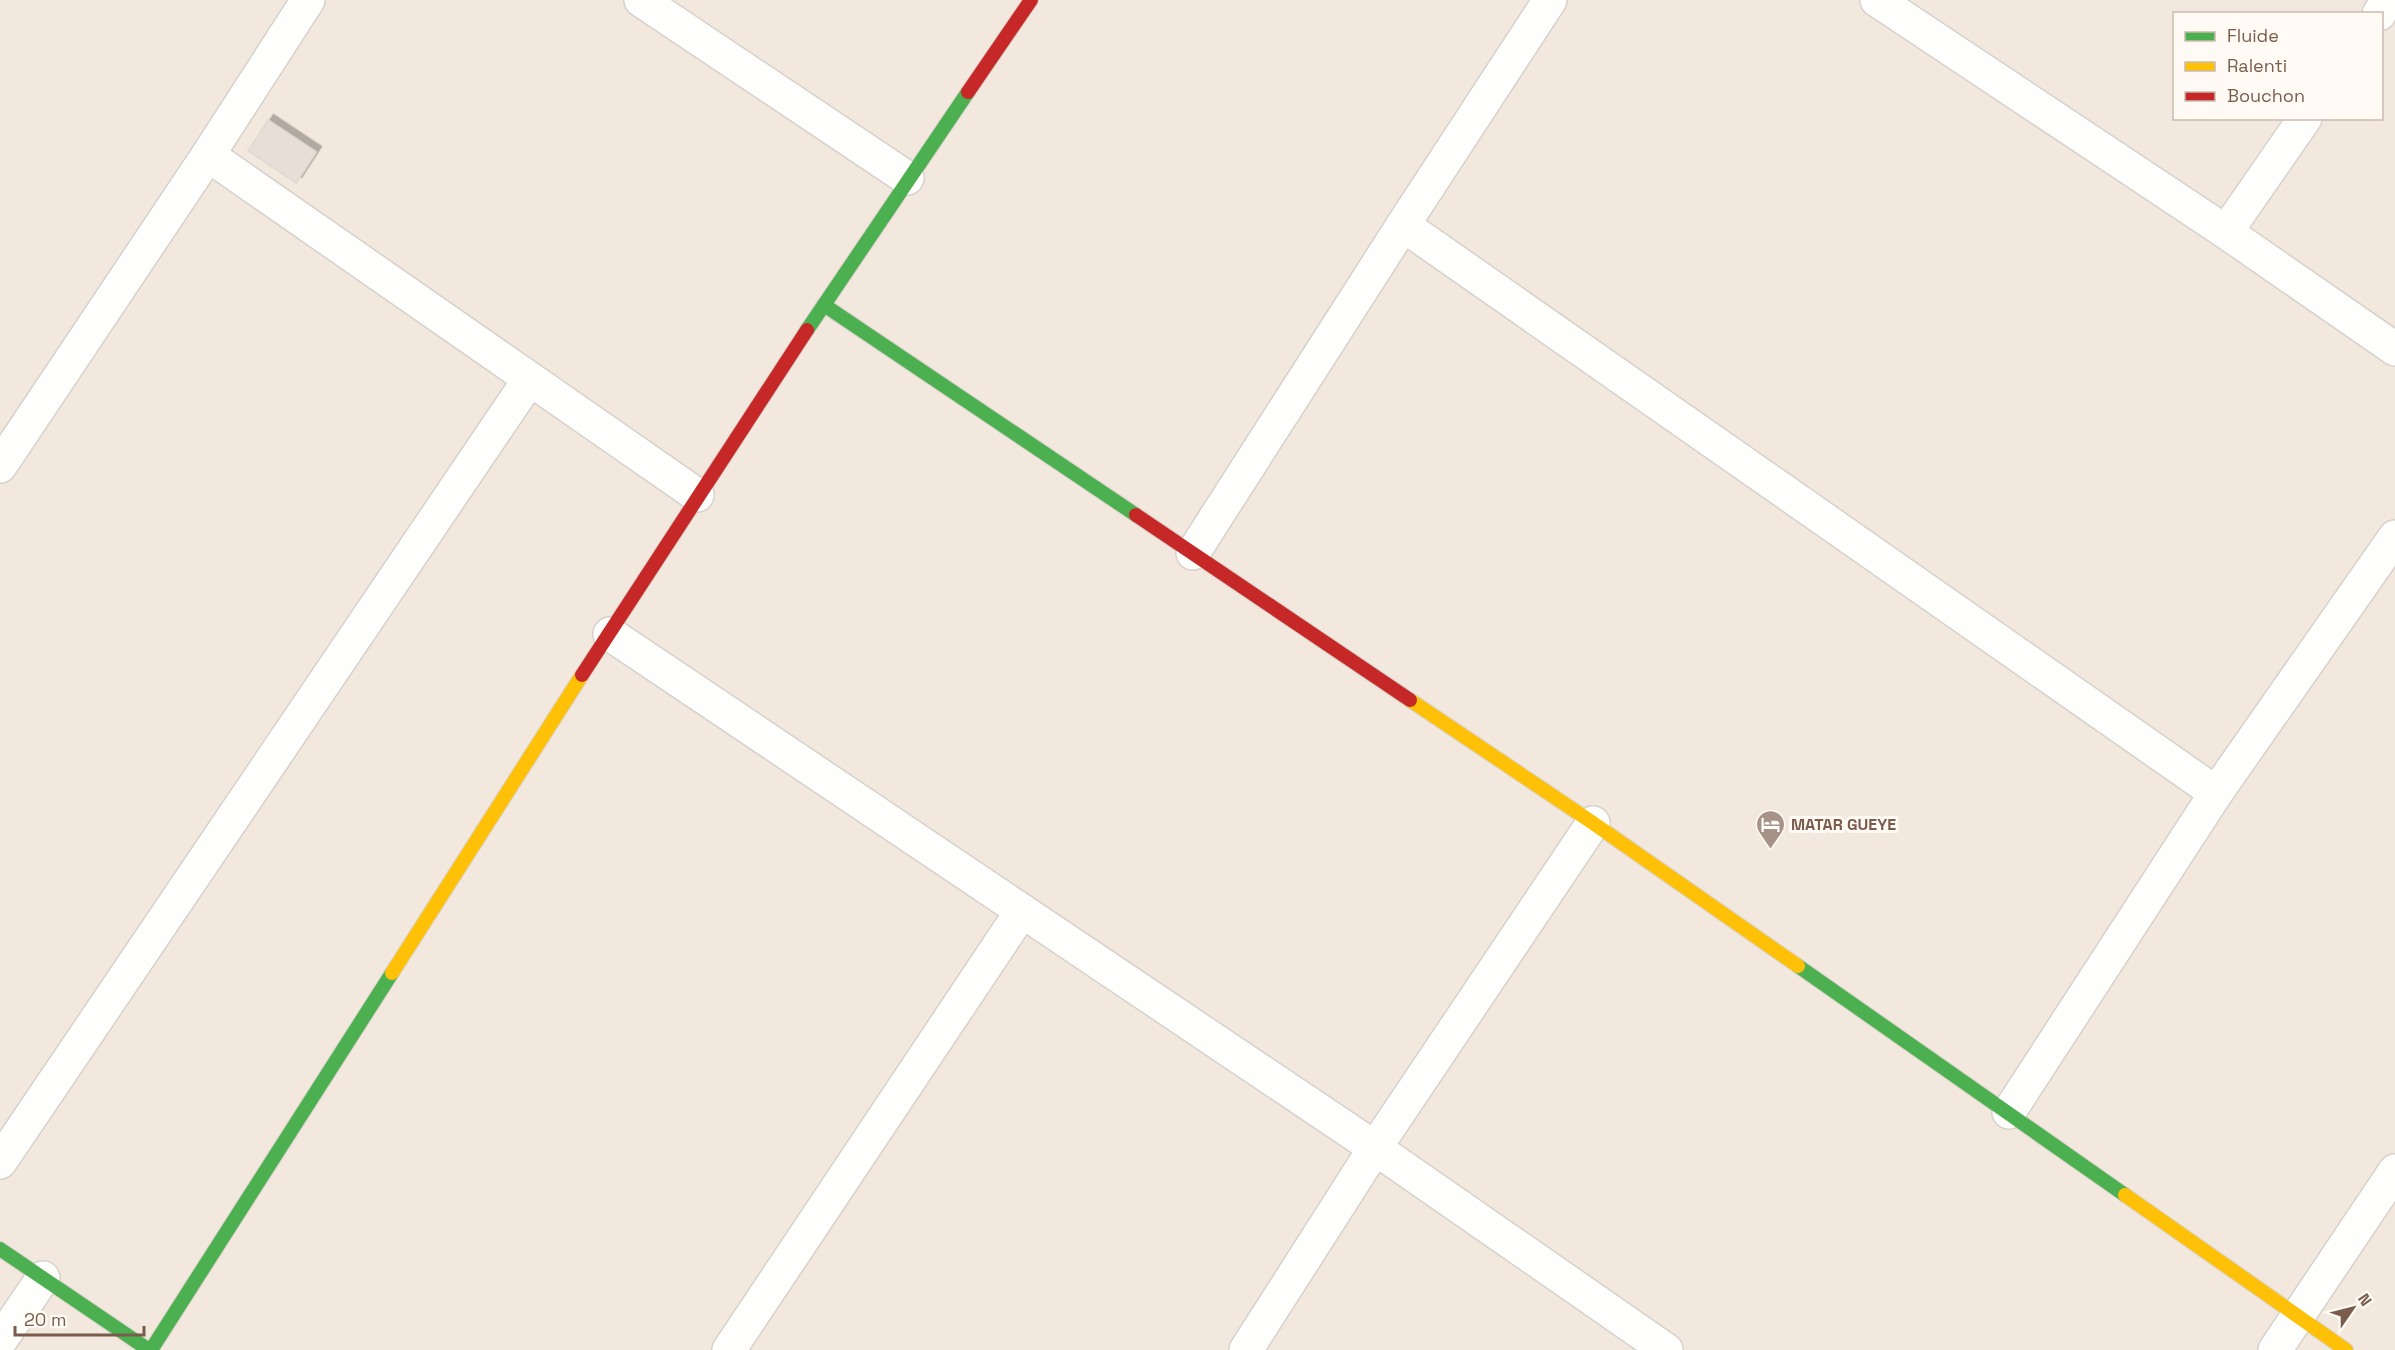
<svg xmlns="http://www.w3.org/2000/svg" width="2395" height="1350" viewBox="0 0 2395 1350" font-family="'Space Grotesk',sans-serif">
	<style>
		.residential { fill: #f2e8de; fill-rule: evenodd }
		.building { fill: #e6ded7; stroke: #e2d8d2; stroke-width: 1.5; filter: url(#shadow) }
		.lines { fill: none; stroke-linecap: round; stroke-linejoin: round }
		.street-casing { stroke: #d7d1cb; stroke-width: 36 }
		.fast-casing { stroke: #d9d2cb; stroke-width: 16 }
		.slow-casing { stroke: #d9d2cb; stroke-width: 16 }
		.jam-casing { stroke: #d9d2cb; stroke-width: 16 }
		.street { stroke: #fefefd; stroke-width: 33 }
		.fast { stroke: #4caf50; stroke-width: 14 }
		.slow { stroke: #ffc107; stroke-width: 14 }
		.jam { stroke: #c62828; stroke-width: 14 }
		.labels { text-anchor: middle; stroke-width: 6; stroke-linejoin: round; paint-order: stroke }
		.poi-label { font-size: 16px; font-weight: bold; fill: #7a5c4d; stroke: #fffaf3; text-anchor: start }
	</style>
	<defs>
		<filter id="shadow"><feDropShadow dx="5.5" dy="-5.5" stdDeviation="0" flood-color="#0004"/></filter>
	</defs>
	<rect width="100%" height="100%" fill="#f9f5f0"/>
	<path class="residential" d="M0,0H2395V1350H0ZM2174,14H2382V118H2174Z"/>
	<path class="building" d="M268,120L316,152L296,183L248,151Z"/>
	<g class="lines">
		<defs>
			<g id="street">
				<path d="M641,0L907,178"/>
				<path d="M1877,0L2226,232L2395,349"/>
				<path d="M2379,14L2388,0"/>
				<path d="M208,155L697,495"/>
				<path d="M1403,225L2216,793"/>
				<path d="M2226,232L2305,118"/>
				<path d="M0,466L208,155L308,0"/>
				<path d="M1193,553L1403,225L1550,0"/>
				<path d="M610,634L1375,1148L1666,1350"/>
				<path d="M2009,1112L2216,793L2395,537"/>
				<path d="M0,1162L529,380"/>
				<path d="M0,1341L43,1278"/>
				<path d="M729,1350L1022,911"/>
				<path d="M1246,1350L1375,1148L1593,823"/>
				<path d="M2275,1350L2395,1171"/>
			</g>
			<g id="fast">
				<path d="M824,305L1136,515"/>
				<path d="M807,330L968,92"/>
				<path d="M1798,966L2125,1195"/>
				<path d="M0,1249L149,1350"/>
				<path d="M151,1350L392,973"/>
			</g>
			<g id="slow">
				<path d="M1410,700L1593,823L1798,966"/>
				<path d="M392,973L582,675"/>
				<path d="M2125,1195L2346,1350"/>
			</g>
			<g id="jam">
				<path d="M968,92L1031,0"/>
				<path d="M1136,515L1410,700"/>
				<path d="M582,675L807,330"/>
			</g>
		</defs>
		<use href="#street" class="street-casing"/>
		<use href="#fast" class="fast-casing"/>
		<use href="#slow" class="slow-casing"/>
		<use href="#jam" class="jam-casing"/>
		<use href="#street" class="street"/>
		<use href="#fast" class="fast"/>
		<use href="#slow" class="slow"/>
		<use href="#jam" class="jam"/>
	</g>
	<defs>
		<symbol id="hotel-pin" viewBox="-11 -11 22 30"><path d="M0 17L-7.5 6A9.5 9.5 0 1 1 7.5 6Z" fill="#a69286" stroke="#fffaf3"/><path d="M-6-4.5h1.5V1H6V5H4.5V3h-9V5H-6ZM-4 0a1.8 1.8 0 1 1 3.6 0ZM.5 0V-2.5h3Q6-2.5 6 0Z" fill="#fff"/></symbol>
	</defs>
	<g fill-rule="evenodd">
		<use href="#hotel-pin" x="1754" y="808" width="33" height="45"/>
	</g>
	<g class="labels">
		<g class="poi-label">
			<text x="1791" y="830">MATAR GUEYE</text>
		</g>
	</g>
	<rect x="2173" y="12" width="210" height="108" fill="#fffaf3" stroke="#cabbb1" stroke-width="1.5"/>
	<rect x="2185" y="32" width="30" height="9" fill="#4caf50" stroke="#cabbb1" stroke-width="1.5"/>
	<text x="2227" y="42" font-size="18" fill="#7a5c4d">Fluide</text>
	<rect x="2185" y="62" width="30" height="9" fill="#ffc107" stroke="#cabbb1" stroke-width="1.5"/>
	<text x="2227" y="72" font-size="18" fill="#7a5c4d">Ralenti</text>
	<rect x="2185" y="92" width="30" height="9" fill="#c62828" stroke="#cabbb1" stroke-width="1.5"/>
	<text x="2227" y="102" font-size="18" fill="#7a5c4d">Bouchon</text>
	<g transform="translate(2353 1308) rotate(55)" stroke="#fffaf3" stroke-width="4.5" paint-order="stroke">
	<path d="M0-4.5L10 22L0 15L-10 22Z" fill="#7a5c4d"/>
	<text y="-9" font-size="16" font-weight="bold" text-anchor="middle" fill="#7a5c4d">N</text>
	</g>
	<path d="M15 1326v9h129v-9" fill="none" stroke="#7a5c4d" stroke-width="3"/>
	<text x="24" y="1326" font-size="18" fill="#7a5c4d" stroke="#fffaf3" stroke-width="4.5" paint-order="stroke">20 m</text>
</svg>
